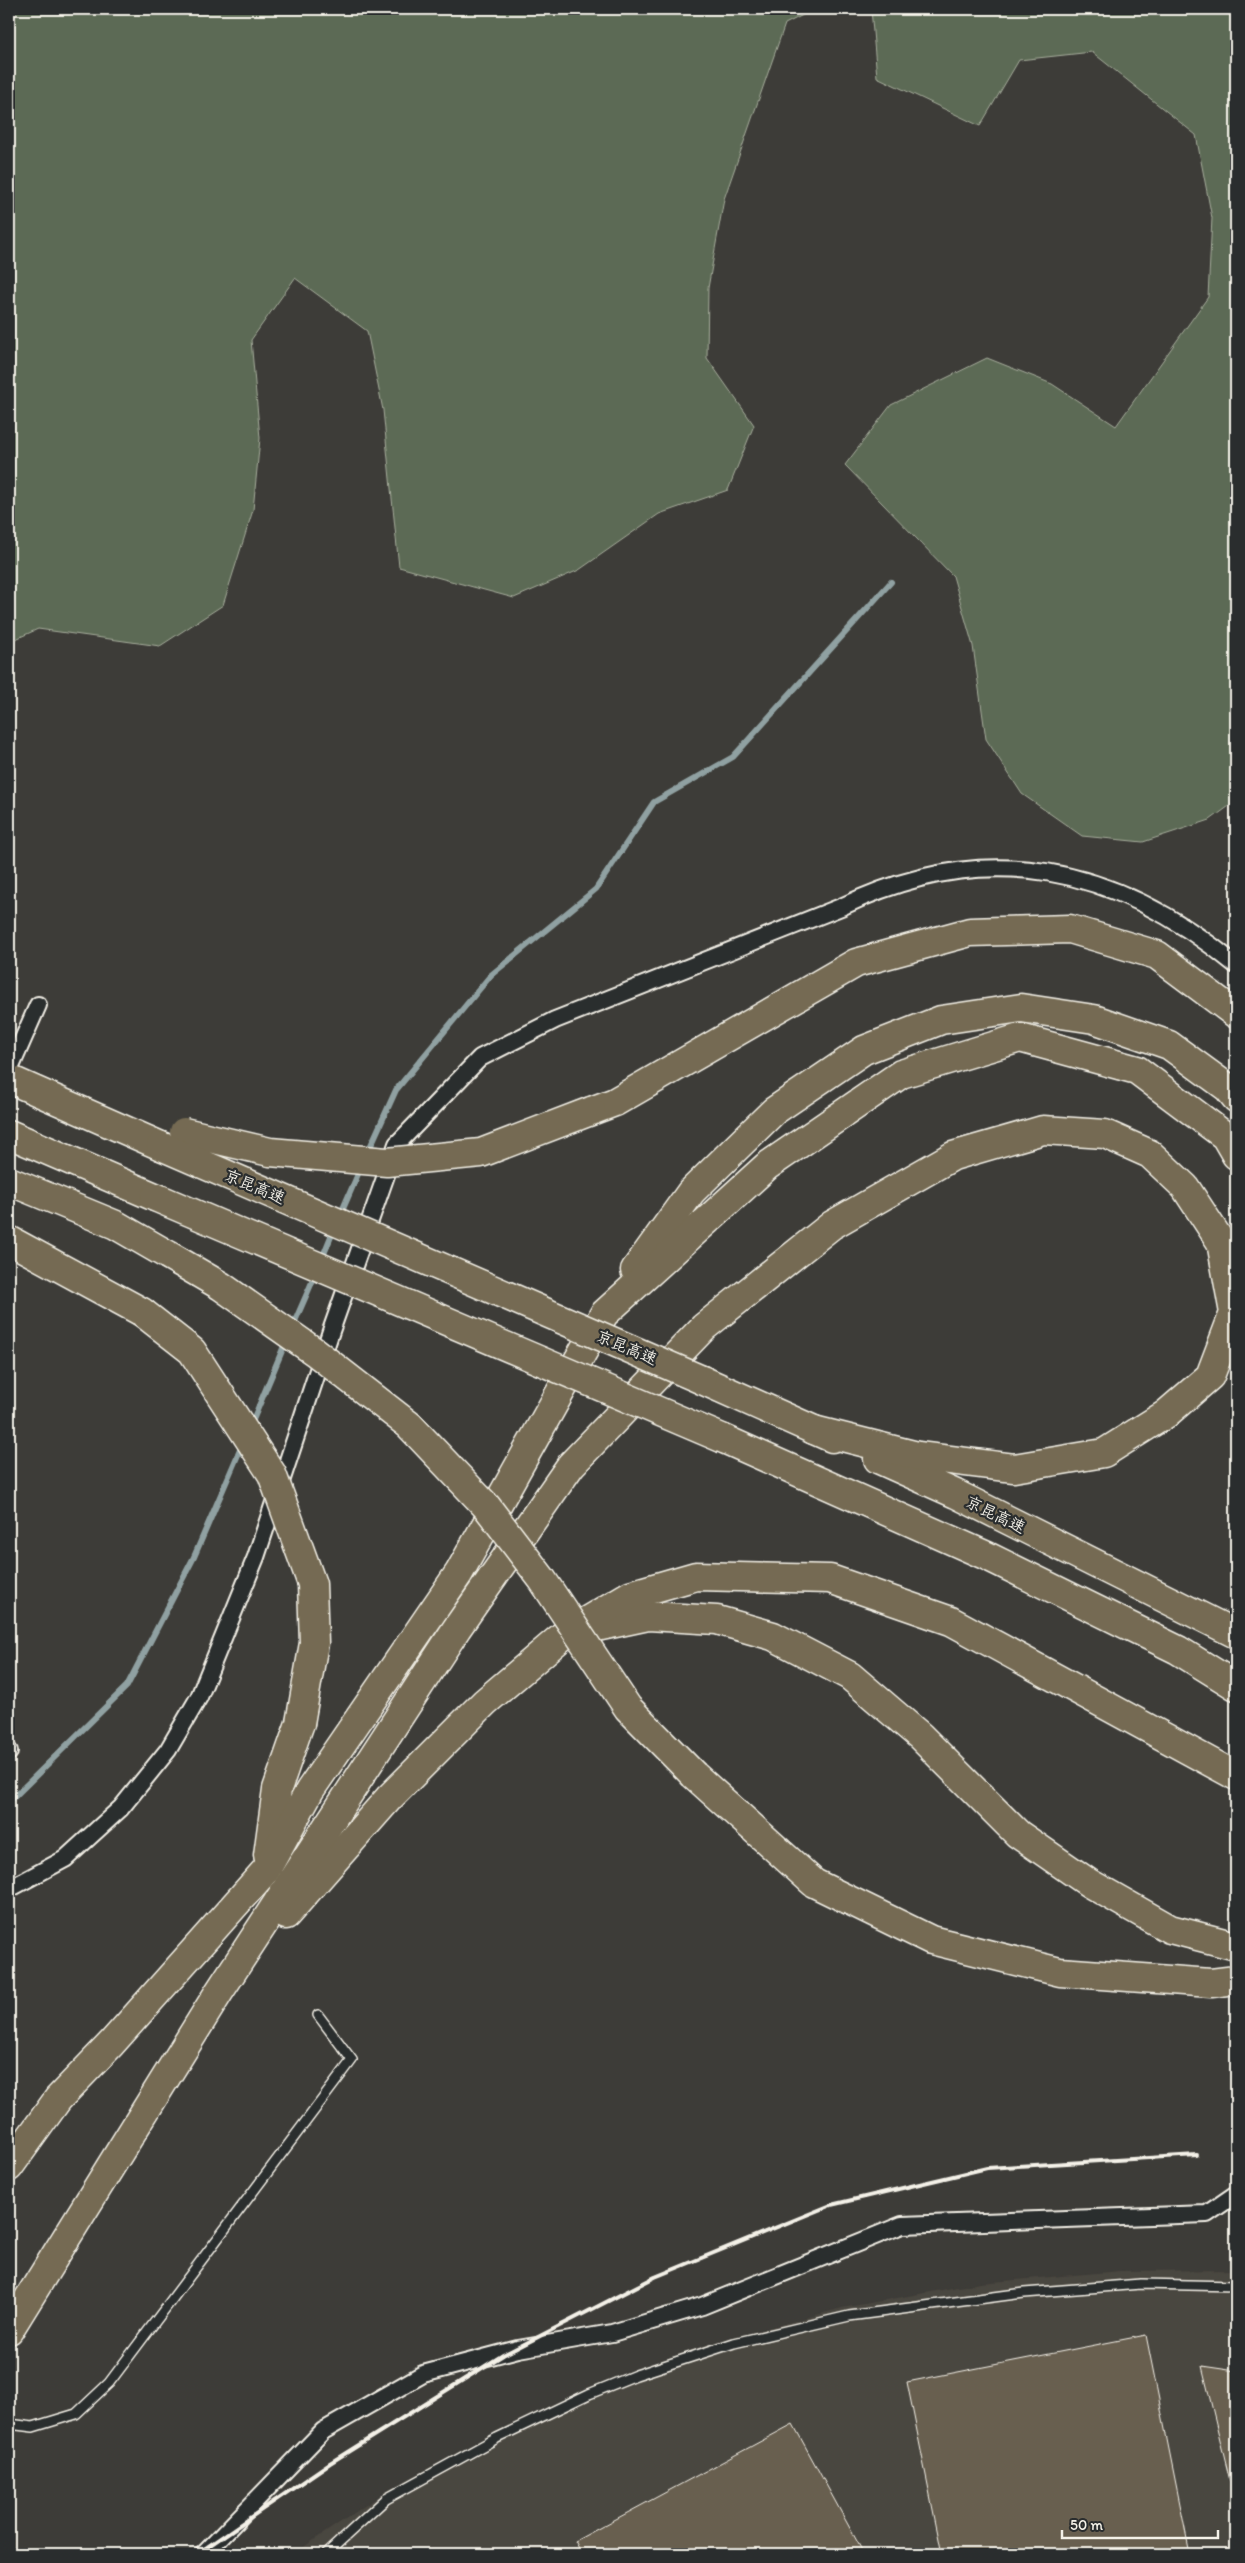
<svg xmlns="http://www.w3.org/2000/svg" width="1245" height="2563" viewBox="0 0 1245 2563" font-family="Itim,'LXGW WenKai TC',sans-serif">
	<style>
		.built { fill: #4a463f }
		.green { fill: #5c6b54; stroke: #a8ae9e }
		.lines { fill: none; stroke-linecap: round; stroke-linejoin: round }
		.stream { stroke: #90a1a2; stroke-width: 6 }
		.building { fill: #685f50; stroke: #f4f1e8 }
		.lane-casing { stroke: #f4f1e8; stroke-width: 12 }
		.street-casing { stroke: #f4f1e8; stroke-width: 20 }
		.highway-casing { stroke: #f4f1e8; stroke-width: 31 }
		.lane { stroke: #2a2d2e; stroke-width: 9 }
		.street { stroke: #2a2d2e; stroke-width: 16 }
		.highway { stroke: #756b52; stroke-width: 28 }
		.rail { stroke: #f4f1e8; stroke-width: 4 }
		.highway-bridge-casing { stroke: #f4f1e8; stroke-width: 31; stroke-linecap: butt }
		.highway-bridge { stroke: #756b52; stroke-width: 28 }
		.labels { text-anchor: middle; stroke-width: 4.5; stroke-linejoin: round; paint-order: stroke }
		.street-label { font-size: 16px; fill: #f4f1e8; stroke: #2a2d2e }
	</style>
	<rect width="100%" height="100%" fill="#3d3c38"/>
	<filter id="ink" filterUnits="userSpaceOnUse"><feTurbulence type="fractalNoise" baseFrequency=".02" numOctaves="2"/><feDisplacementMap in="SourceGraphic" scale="10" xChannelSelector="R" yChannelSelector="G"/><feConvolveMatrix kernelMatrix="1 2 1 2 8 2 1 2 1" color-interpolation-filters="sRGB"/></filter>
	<g filter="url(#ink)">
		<path class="built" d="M1236,2270V2554H293L387,2491L511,2424L640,2368L707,2345L842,2308L980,2283L1120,2271Z"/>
		<g class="green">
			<path d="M9,9H815L785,24L724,199L708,288L707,358L754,425L728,490L659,514L579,570L514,598L399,567L383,410L367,331L295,278L251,340L260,438L253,510L223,605L160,646L38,629L9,642Z"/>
			<path d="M871,9H1236V801L1210,820L1143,842L1082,836L1022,794L986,739L973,646L953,576L845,465L891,405L987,358L1052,384L1116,426L1208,297L1212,218L1196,135L1092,52L1019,60L980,126L877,77Z"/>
		</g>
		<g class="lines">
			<g class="stream">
				<path d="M367,1154L396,1090L491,975L596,889L654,802L733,757L891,582"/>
				<path d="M339,1218L361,1167"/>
				<path d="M321,1261L334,1229"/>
				<path d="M292,1328L316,1273"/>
				<path d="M250,1427L287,1339"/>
				<path d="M9,1802L127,1686L194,1557L243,1443"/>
			</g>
		</g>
		<g class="building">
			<path d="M1146,2335L1190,2554H942L907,2382Z"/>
			<path d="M1202,2366L1236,2371V2480L1230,2481Z"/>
			<path d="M793,2424L864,2554H582L575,2541Z"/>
		</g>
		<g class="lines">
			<defs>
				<g id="lane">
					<path d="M9,2424L33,2427L76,2414L109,2383L352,2060L318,2015"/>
					<path d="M326,2554L386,2499L497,2438L589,2394L636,2375L734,2343L849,2316L1024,2293L1141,2284L1236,2286"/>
				</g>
				<g id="street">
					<path d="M9,1071L38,1005"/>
					<path d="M9,1752V1751"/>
					<path d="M9,1889L65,1859L121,1808L168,1750L199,1697L256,1557L331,1331L397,1144L480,1058L555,1020L841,907C986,837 1115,865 1236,965"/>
					<path d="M204,2554L323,2431L423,2374L518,2349L612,2333L702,2306L902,2225L1207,2214L1236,2194"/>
				</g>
				<g id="highway">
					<path d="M9,1079L161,1146"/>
					<path d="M591,1111L615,1102L856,963L970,932L1070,929L1157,955L1236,1014"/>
					<path d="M9,1134L155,1197"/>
					<path d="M9,1181L116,1225L168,1255"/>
					<path d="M9,1240L142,1312"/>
					<path d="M635,1270L691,1192L774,1111L864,1050L941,1020L1021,1008L1094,1019L1169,1045L1228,1088L1236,1098"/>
					<path d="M702,1380L832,1438"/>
					<path d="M724,1439L987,1556L1178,1650L1236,1686"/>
					<path d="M878,1459L956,1494L1236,1634"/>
					<path d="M587,1629L648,1616L717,1620L773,1636L850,1676L920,1736L1018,1834L1089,1883L1170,1929L1236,1946"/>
					<path d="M694,1775L814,1883L931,1940L1060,1972L1211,1983L1236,1980"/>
					<path d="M268,1855L277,1789L300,1723"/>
					<path d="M286,1915L389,1798L485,1702L566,1633L630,1595L696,1576L830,1579L951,1621L1236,1776"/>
					<path d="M9,2167L58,2099L111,2044L266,1870L310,1790L459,1573L604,1314L767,1166L901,1074L1020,1038L1137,1070L1225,1136L1236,1155"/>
					<path d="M9,2330L219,1992L457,1628L571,1465L704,1327L832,1225L953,1156L1043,1130L1105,1134L1150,1154L1185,1187L1221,1242L1234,1313L1210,1376L1166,1414L1104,1453L1014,1468L918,1456L814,1430"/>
				</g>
			</defs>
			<use href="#lane" class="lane-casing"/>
			<use href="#street" class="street-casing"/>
			<use href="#highway" class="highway-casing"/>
			<use href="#lane" class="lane"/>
			<use href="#street" class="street"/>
			<use href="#highway" class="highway"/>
			<path class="rail" d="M197,2554L330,2463L503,2355L655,2277L831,2205L987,2168L1197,2155"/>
			<defs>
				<g id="highway-bridge">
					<path d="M184,1132L270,1152L387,1162L481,1153L591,1111"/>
					<path d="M161,1146L702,1380"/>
					<path d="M155,1197L724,1439"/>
					<path d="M168,1255L221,1286L315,1352L409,1425L487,1507L542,1579L628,1708L694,1775"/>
					<path d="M142,1312L192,1351L272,1474L312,1584L314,1643L300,1723"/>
				</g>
			</defs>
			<use href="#highway-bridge" class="highway-bridge-casing"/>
			<use href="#highway-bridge" class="highway-bridge"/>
		</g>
	</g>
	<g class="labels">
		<g class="street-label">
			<text transform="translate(255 1186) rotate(23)" y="6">京昆高速</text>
			<text transform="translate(627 1347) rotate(23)" y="6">京昆高速</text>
			<text transform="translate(996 1514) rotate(26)" y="6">京昆高速</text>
		</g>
	</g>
	<rect width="1245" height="2563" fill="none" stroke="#2a2d2e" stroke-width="30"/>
	<rect x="15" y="15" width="1215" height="2533" fill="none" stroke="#f4f1e8" stroke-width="2" filter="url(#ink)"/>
	<path d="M1062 2530v8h156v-8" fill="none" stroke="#f4f1e8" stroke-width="2.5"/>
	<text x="1070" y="2530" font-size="15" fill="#f4f1e8" stroke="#2a2d2e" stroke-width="4" paint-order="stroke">50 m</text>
</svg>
